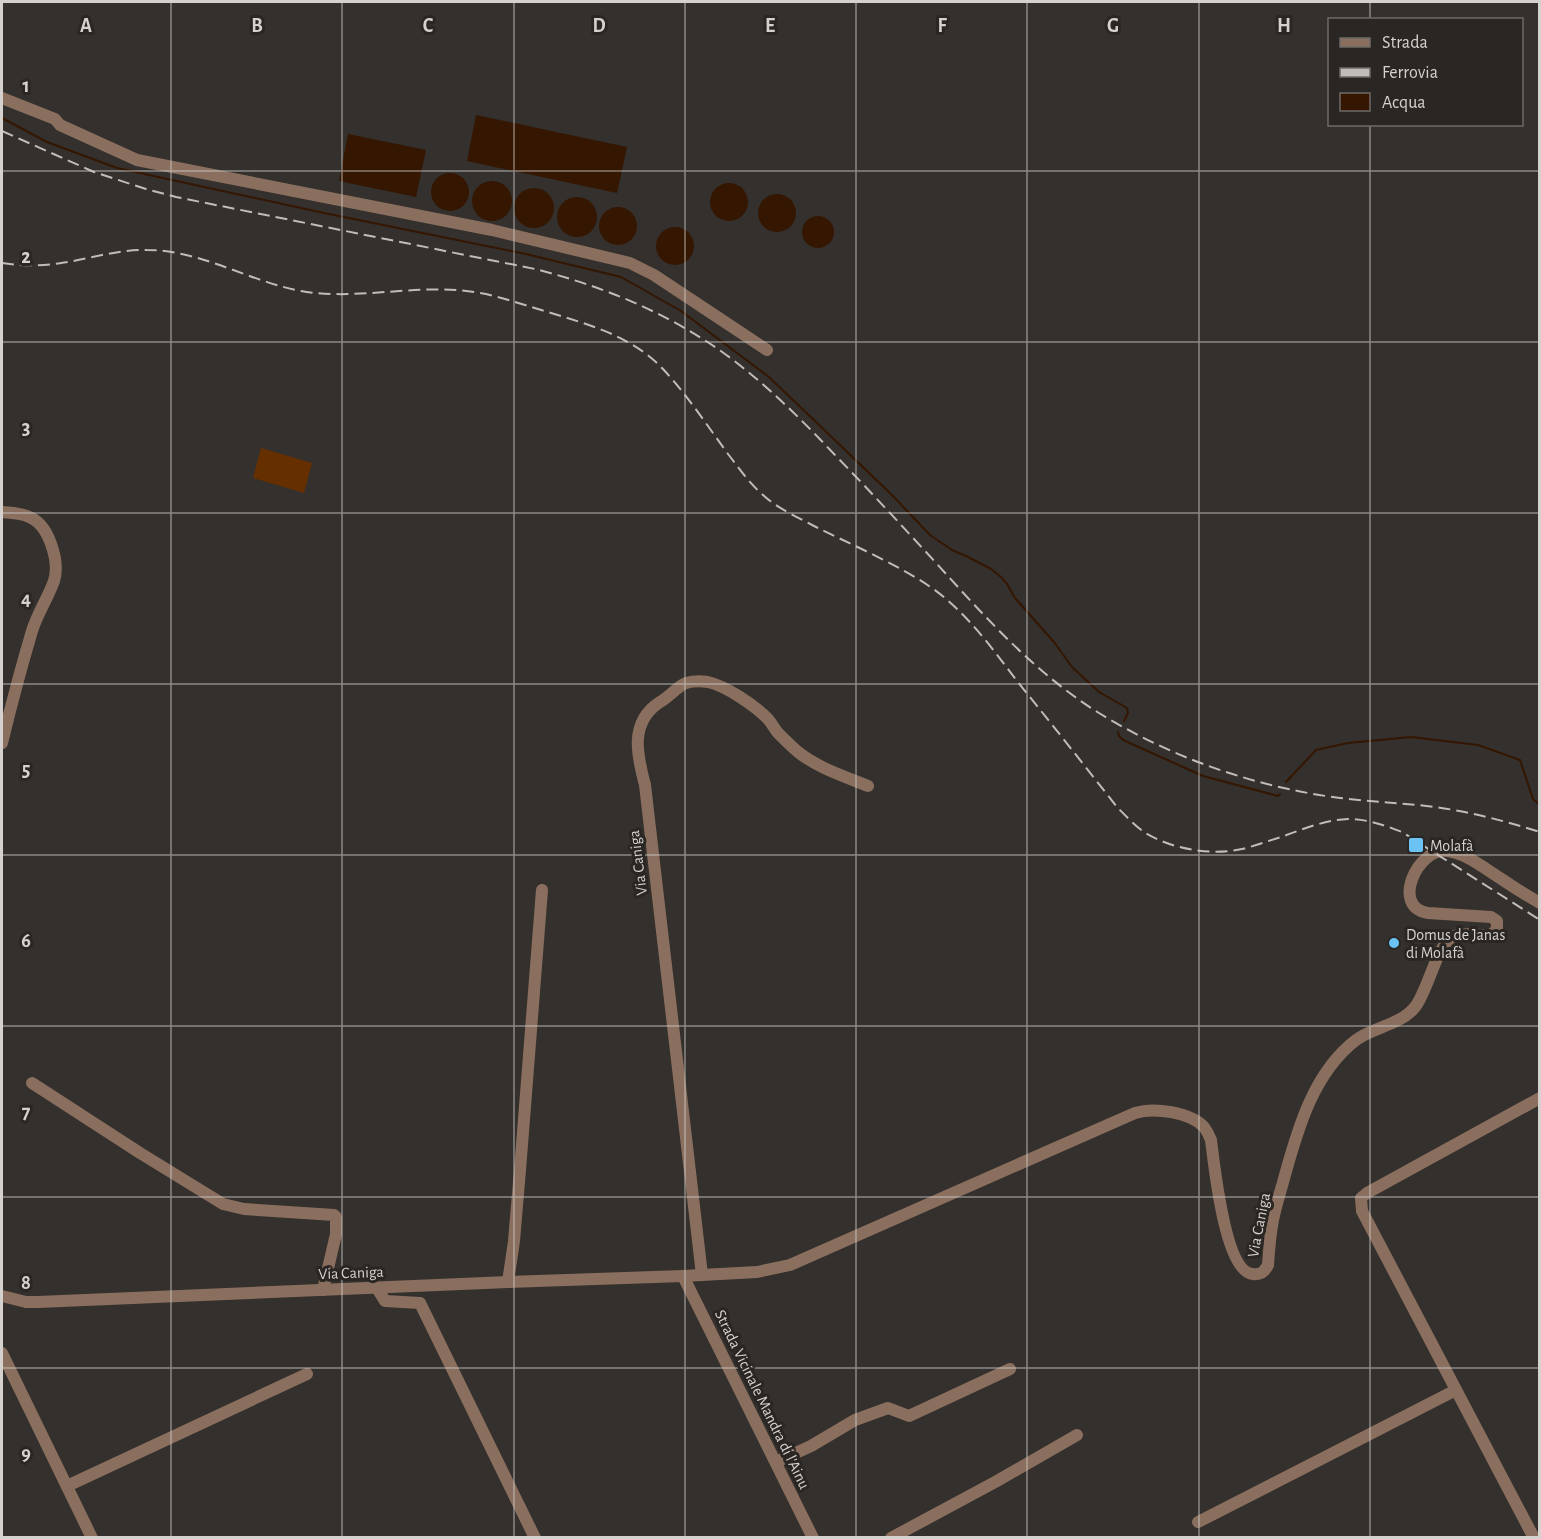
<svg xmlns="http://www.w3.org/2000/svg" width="1541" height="1539" viewBox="0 0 1541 1539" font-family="'Alegreya Sans',sans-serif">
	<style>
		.green { fill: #662f00 }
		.water { fill: #341601 }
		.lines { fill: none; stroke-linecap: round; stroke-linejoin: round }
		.stream { stroke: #341601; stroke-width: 2 }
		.minor { stroke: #8b6f5e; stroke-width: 12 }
		.rail { stroke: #bfbcba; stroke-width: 2; stroke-dasharray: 12 6; stroke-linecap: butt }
		.grid { fill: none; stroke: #d4d1cf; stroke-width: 1.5; stroke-opacity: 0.55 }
		.poi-dot { fill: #6ac3f2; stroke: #2a2623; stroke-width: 2 }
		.labels { text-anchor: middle; stroke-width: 6; stroke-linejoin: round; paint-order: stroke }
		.poi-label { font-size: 16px; fill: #d4d1cf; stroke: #2a2623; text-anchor: start }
		.street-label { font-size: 16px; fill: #d4d1cf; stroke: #2a2623 }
		.grid-label { font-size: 20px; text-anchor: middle; font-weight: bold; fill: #d4d1cf; stroke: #2a2623; stroke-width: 6; stroke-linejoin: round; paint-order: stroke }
	</style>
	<rect width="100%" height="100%" fill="#34302d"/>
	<path class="green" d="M261,448L312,463L304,493L253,478Z"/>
	<g class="water">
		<path d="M476,115L627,147L617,193L467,161Z"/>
		<path d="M348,134L426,150L416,197L339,181Z"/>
		<circle cx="450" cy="192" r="19"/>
		<circle cx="492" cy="201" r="20"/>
		<circle cx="729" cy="202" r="19"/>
		<circle cx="534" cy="208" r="20"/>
		<circle cx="777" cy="213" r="19"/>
		<circle cx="577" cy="217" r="20"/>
		<circle cx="618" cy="226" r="19"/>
		<circle cx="818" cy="232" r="16"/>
		<circle cx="675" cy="246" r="19"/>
	</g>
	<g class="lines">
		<g class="stream">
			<path d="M2,118L47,142L117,168L324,213L526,254L621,277L681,311L769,377L892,495L930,535L952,550L968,557L991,569L1001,577L1007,584L1015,598L1054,642L1072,667L1099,692L1127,708L1128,713L1124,721"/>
			<path d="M1118,732L1119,736L1123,740L1203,776L1278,796L1280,794"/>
			<path d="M1286,782L1316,750L1348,743L1411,737L1478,745L1520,760L1533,799L1540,805"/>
		</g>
		<g class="minor">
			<path d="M2,98L55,119L60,125L137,160L492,230L630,263L654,275L767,350"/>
			<path d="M2,512C10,513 21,513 29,517C49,524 60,562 54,581C48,598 37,614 32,631C21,668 11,706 2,743"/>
			<path d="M32,1083L140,1153L223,1204L244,1209L334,1215L336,1217V1234L323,1290"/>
			<path d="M702,1275L645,785C637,755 629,722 660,702C668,698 679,685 686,683C693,681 701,681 708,682C726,686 754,705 767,718C771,722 774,728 778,733C784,739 791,746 798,752C818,768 844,776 868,786"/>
			<path d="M683,1276L813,1538"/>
			<path d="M508,1282L514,1241L520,1170L542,890"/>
			<path d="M377,1288L385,1301L420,1303L535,1538"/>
			<path d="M2,1296L26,1302H38L508,1282L683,1276L757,1272L790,1265L1135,1113C1154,1107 1190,1112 1204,1127C1207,1131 1209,1135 1211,1140C1214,1163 1225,1273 1253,1274C1261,1275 1265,1271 1268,1265C1269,1250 1270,1235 1273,1220C1276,1205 1281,1190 1285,1175C1298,1128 1314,1072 1356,1040C1373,1027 1401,1025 1415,1007C1428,991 1437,943 1454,936C1465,932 1480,936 1491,935L1497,929V921L1491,917L1428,913C1390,907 1418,847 1447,851C1466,853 1484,868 1500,878C1513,887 1526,895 1540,903"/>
			<path d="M2,1353L92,1538"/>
			<path d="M776,1462L811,1446L855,1420L888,1408L909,1416L1010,1369"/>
			<path d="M67,1486L307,1374"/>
			<path d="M1198,1522L1456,1390"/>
			<path d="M891,1538L997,1481L1077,1435"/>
			<path d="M1534,1538L1362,1211L1361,1198L1367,1193L1540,1098"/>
		</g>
		<g class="rail">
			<path d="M2,131L94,172L146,189L176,197L535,269C602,286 668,313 725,354C766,384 800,418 835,455C870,491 903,527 937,564C986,618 1036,674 1099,713C1172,758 1255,787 1340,798C1372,802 1403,803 1435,807C1471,812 1505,821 1540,832"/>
			<path d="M2,263C21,266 42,266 61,263C90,259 118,249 147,250C201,250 248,281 301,291C358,301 416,283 474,292C496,295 517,303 538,309C583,323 630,334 663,369C687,395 707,425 728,454C739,468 749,483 763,495C777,508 797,517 814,526C852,545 897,564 932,588C966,612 992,648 1017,681C1051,723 1084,765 1117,807C1125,815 1134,825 1144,832C1171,849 1210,856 1242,849C1255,846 1268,841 1281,837C1303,829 1325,820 1348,819C1367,819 1384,825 1402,832L1540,920"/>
		</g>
	</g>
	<path class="grid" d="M171,2V1538M342,2V1538M514,2V1538M685,2V1538M856,2V1538M1027,2V1538M1199,2V1538M1370,2V20M1370,124V1538M2,171H1540M2,342H1540M2,513H1540M2,684H1540M2,855H1540M2,1026H1540M2,1197H1540M2,1368H1540"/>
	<g class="poi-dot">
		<rect x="1408" y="837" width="16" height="16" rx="3"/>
		<circle cx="1394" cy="943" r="6"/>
	</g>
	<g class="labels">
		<g class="poi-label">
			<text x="1430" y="851">Molafà</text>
			<text x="1406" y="940">Domus de Janas<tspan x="1406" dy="18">di Molafà</tspan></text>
		</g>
		<g class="street-label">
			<text transform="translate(637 863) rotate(-97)" y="6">Via Caniga</text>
			<text transform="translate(1258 1225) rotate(-79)" y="6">Via Caniga</text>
			<text transform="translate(351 1272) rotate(-2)" y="6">Via Caniga</text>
			<text transform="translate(763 1399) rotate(64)" y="6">Strada Vicinale Mandra di l'Ainu</text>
		</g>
	</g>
	<g class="grid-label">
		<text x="86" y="32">A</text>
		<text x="257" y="32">B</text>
		<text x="428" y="32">C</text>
		<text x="599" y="32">D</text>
		<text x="770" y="32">E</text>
		<text x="942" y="32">F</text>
		<text x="1113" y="32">G</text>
		<text x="1284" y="32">H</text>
		<text x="26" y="92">1</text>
		<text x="26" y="263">2</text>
		<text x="26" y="434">3</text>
		<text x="26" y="605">4</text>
		<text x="26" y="776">5</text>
		<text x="26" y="947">6</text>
		<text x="26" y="1118">7</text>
		<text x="26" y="1289">8</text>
		<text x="26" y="1460">9</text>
	</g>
	<rect width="1541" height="1539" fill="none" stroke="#d4d1cf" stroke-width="6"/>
	<rect x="1328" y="18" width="195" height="108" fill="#2a2623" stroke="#6e6a68" stroke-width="1.5"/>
	<rect x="1340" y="38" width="30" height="9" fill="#8b6f5e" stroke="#6e6a68" stroke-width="1.5"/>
	<text x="1382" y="48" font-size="18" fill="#d4d1cf">Strada</text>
	<rect x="1340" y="68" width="30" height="9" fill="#bfbcba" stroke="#6e6a68" stroke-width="1.5"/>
	<text x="1382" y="78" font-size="18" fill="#d4d1cf">Ferrovia</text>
	<rect x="1340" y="93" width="30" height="18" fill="#341601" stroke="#6e6a68" stroke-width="1.5"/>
	<text x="1382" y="108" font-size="18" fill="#d4d1cf">Acqua</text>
</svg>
